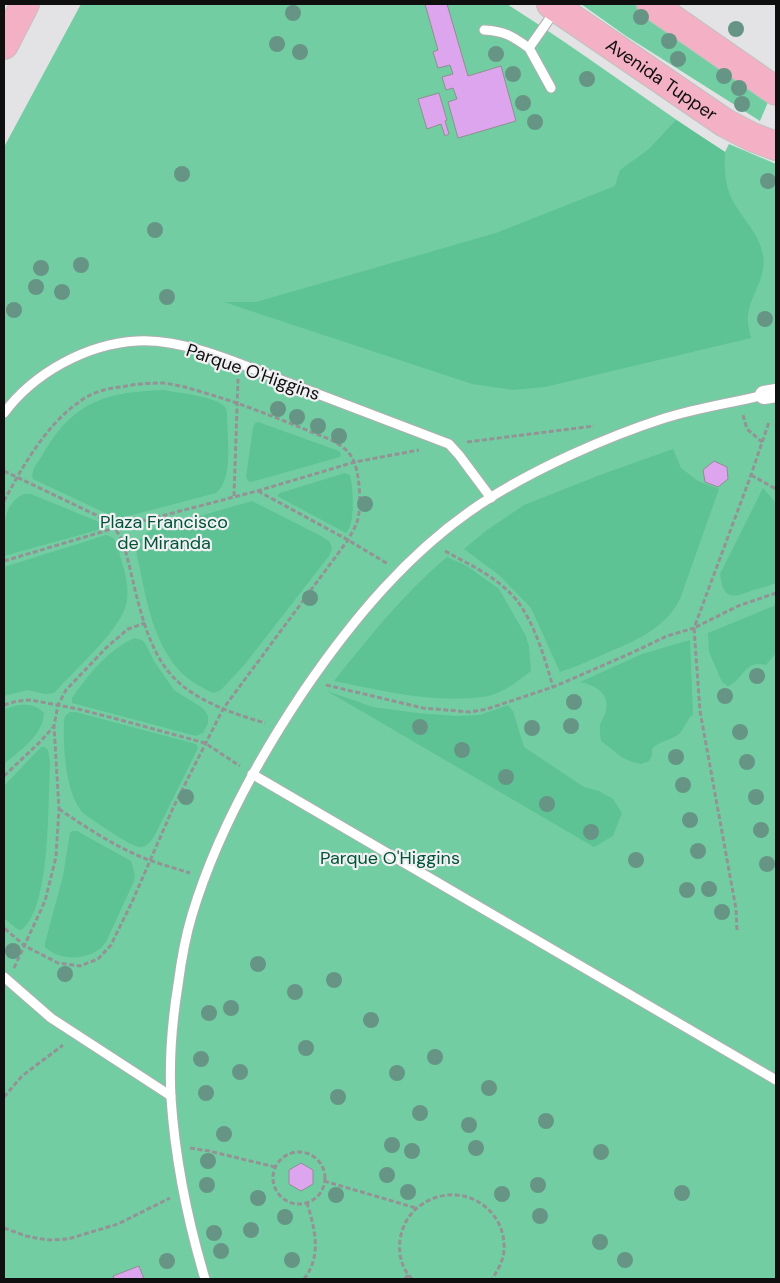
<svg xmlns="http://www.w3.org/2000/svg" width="780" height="1283" viewBox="0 0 780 1283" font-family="'DM Sans',sans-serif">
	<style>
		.green { fill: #72cea2 }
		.forest { fill: #5dc394 }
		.building { fill: #dda5ee; stroke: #908e90 }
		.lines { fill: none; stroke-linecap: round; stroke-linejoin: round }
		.lane-casing { stroke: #afafb2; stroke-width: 11 }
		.street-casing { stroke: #afafb2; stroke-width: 20 }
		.primary-casing { stroke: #c1c1c1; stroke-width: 30 }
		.path { stroke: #939395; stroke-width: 3; stroke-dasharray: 5 2.5; stroke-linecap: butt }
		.lane { stroke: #fff; stroke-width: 9 }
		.street { stroke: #fff; stroke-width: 18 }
		.primary { stroke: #f4b0c5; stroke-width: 28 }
		.tree { fill: #669586 }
		.labels { text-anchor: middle; stroke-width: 4.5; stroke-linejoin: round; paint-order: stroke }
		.street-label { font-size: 18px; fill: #0f0f10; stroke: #f0f0f3 }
		.park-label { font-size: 18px; fill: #005537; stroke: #f0f0f3 }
	</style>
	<rect width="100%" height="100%" fill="#e3e3e6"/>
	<g class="green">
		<path d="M81,4H507C581,51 651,104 725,152L729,144L776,164V1279H4V147Z"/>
		<path d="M581,4H634L709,61L768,102L760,121L626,36Z"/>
	</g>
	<g class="forest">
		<path d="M676,120L725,152C724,167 725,188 733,201C743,220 759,233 763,255C767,278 751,293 748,315C747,323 749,330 751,338L545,387L513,390L472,384L224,302H256L496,233L615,186L620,170L649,149Z"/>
		<path d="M164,390C177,393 216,396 225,407C226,409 227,412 227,414C227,435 234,479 216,493L125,517L116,518L33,479C30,472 38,462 42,456C72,402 105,392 164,390Z"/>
		<path d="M258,422L339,451L341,454L340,457L251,482L248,481L246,477L253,428L255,423Z"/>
		<path d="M673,449L681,468L698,481L719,489L680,599C663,633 626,644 593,659C582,664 572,668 560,672L531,608L499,575L464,549L487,530L524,505L600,475Z"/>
		<path d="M345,473L350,475C353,489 356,522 346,533L277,496L280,493Z"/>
		<path d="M763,488L776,503V583C769,586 761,588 753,590C733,598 723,601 720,574Z"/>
		<path d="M24,494H31L99,522L102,526L98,530L4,556C4,533 0,505 24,494Z"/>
		<path d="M252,501L321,536L330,542L332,549L329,556L245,664L221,690L213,693C200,686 188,681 178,669C154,641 147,604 140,569C139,563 135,553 137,547C139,538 145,534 151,530Z"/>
		<path d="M106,535C118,537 118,548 121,559C125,572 129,586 127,600C124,628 73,671 54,693L45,694L27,690L4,696V567Z"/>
		<path d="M447,557L467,566L499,589L526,636L529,647L531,671C519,680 506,691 492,695C486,697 479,697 472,698C426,702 379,690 334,681C369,637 404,593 447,557Z"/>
		<path d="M776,605V653L766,665C744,659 744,680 728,686L722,682L709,652L708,633Z"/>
		<path d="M134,638L142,640L145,643L154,661L174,690L201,707L205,711L208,716V723L203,733L196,736L72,703V698C89,674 107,651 134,638Z"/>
		<path d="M690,640L693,714C686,720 685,729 678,735C669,741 659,741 652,749V755L649,761L641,764L632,762L623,758L601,741C601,737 599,730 600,725C601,720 605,716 606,711C610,693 595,685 580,682L642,654Z"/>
		<path d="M327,691L373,707L417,713L456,716L480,715L508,705L513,711L524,747L584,787L599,791L613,799L622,813L613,836L594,847Z"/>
		<path d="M18,705C29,704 36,705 44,713C43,736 19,751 4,764V709Z"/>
		<path d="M70,712H76L196,744L198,748L156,833C152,839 150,845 142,847C133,849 95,821 84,814C65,795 63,747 64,720L65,716Z"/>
		<path d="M41,747H45L48,750L50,762C48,798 51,911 21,930L17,929L4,918V786Z"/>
		<path d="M73,831H77L131,861L135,875L134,881L106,942C94,960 61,963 45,947V943L63,876L70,833Z"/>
	</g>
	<g class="building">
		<path d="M425,4H447L468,76L501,66L516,121L458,138L448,102L457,99L453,88L446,90L442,77L453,74L450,65L438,68L433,52L438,50Z"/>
		<path d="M439,93L447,120L445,121L449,134L445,136L441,124L427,129L418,99Z"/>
		<path d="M714,461L727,467L728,479L718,487L705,482L703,470Z"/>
		<path d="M301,1163L313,1170V1184L301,1191L289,1184V1170Z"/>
		<path d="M139,1266L144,1279H114L113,1276Z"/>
	</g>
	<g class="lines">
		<defs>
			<g id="lane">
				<path d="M484,30C505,31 512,36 529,48L555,11"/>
				<path d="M529,48L551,88"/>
				<path d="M4,413C34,373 86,344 137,341C185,338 245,366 289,383C343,404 396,424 449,444L459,455L491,498"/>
				<path d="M252,774L776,1080"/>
				<path d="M4,977L51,1018L171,1096"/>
				<path d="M205,1279C188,1222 175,1157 171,1098C169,1061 172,1022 178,985C181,962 185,938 192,915C216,835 257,761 303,692C352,620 409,551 482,503C534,469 606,437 665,418C697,408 731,403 764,395"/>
			</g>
			<path id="street" d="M764,395L776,393"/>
			<g id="primary">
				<path id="s1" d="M551,4L725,123L752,137L776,146"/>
				<path d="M651,4L776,91"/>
				<path d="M4,45L25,4"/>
			</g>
		</defs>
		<use href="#lane" class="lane-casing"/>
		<use href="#street" class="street-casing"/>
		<use href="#primary" class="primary-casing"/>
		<g class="path">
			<path d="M743,415L747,429L762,442"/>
			<path d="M467,442L594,426"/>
			<path d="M4,471L96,515L115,528L123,542C136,585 142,647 176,680C199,702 234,714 265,723"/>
			<path d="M751,475L776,489"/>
			<path d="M258,491L348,540L388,564"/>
			<path d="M234,496L238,379"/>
			<path d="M4,501C24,464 48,421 85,398C96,391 109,388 121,387C135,384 149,383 163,383C181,385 198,391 215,396C254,408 291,424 329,439C337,443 346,448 351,456C360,468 362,508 357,522C355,528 351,534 348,540L223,709L173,808L132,902L111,945L98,959L80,966L58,963L25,946L4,928"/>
			<path d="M445,551C466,563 489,573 507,590C532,612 544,656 553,687"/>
			<path d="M4,561L115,528L257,491L355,462L419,450"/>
			<path d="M326,685L423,708L470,712L487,709L553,687L627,655L667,636L694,628L751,475L769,422"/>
			<path d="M4,705L17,701L31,700L78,709L117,719L205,743L240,766"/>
			<path d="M4,776L41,741L54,726"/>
			<path d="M59,809C87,828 117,848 149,860C163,865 177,869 190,873"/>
			<path d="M737,930L736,909L700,711L694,628L738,606L776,593"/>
			<path d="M14,968L45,901L56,857L59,809L54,726L58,705L66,690L107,647L128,629L145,623"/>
			<path d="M4,1097L22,1076L63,1045"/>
			<path d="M190,1148L209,1151L275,1167"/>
			<circle cx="299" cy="1178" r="26"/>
			<path d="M324,1181L416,1208"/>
			<path d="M4,1228L26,1236L47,1240L68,1239L118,1224L170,1198"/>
			<path d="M304,1279C322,1256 315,1229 307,1203"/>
			<path d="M405,1279L408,1275"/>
			<path d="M412,1279C402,1269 398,1254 400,1240C402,1226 409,1213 421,1205C458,1179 507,1206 504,1251C503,1262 497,1271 492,1279"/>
		</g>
		<use href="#lane" class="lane"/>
		<use href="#street" class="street"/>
		<use href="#primary" class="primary"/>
	</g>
	<g class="tree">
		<circle cx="293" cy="13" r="8"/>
		<circle cx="641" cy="17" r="8"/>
		<circle cx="736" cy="29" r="8"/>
		<circle cx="669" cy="41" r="8"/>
		<circle cx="277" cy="44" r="8"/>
		<circle cx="300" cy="52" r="8"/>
		<circle cx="496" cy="54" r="8"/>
		<circle cx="678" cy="59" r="8"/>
		<circle cx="513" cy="74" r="8"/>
		<circle cx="724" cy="76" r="8"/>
		<circle cx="587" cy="79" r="8"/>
		<circle cx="739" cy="88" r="8"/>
		<circle cx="523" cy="103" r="8"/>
		<circle cx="742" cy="104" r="8"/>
		<circle cx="535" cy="122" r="8"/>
		<circle cx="182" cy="174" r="8"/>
		<circle cx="768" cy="181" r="8"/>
		<circle cx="155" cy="230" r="8"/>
		<circle cx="81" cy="265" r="8"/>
		<circle cx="41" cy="268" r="8"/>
		<circle cx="36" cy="287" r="8"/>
		<circle cx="62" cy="292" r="8"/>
		<circle cx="167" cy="297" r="8"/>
		<circle cx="14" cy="310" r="8"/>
		<circle cx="765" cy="319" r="8"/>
		<circle cx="278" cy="409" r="8"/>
		<circle cx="297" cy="417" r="8"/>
		<circle cx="318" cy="426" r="8"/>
		<circle cx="339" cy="436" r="8"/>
		<circle cx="365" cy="504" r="8"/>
		<circle cx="310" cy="598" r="8"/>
		<circle cx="757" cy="676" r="8"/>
		<circle cx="725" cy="696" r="8"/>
		<circle cx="574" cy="702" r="8"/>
		<circle cx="571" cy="726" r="8"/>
		<circle cx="420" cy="727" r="8"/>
		<circle cx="532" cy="728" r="8"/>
		<circle cx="740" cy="732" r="8"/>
		<circle cx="462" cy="750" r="8"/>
		<circle cx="676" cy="757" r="8"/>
		<circle cx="747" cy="762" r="8"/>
		<circle cx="506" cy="777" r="8"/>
		<circle cx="683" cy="785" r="8"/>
		<circle cx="186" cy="797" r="8"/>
		<circle cx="756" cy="797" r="8"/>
		<circle cx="547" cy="804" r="8"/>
		<circle cx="690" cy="820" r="8"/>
		<circle cx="761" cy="830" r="8"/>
		<circle cx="591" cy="832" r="8"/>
		<circle cx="698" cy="851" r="8"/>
		<circle cx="636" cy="860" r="8"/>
		<circle cx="767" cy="864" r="8"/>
		<circle cx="709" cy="889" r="8"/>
		<circle cx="687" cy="890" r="8"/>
		<circle cx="722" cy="912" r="8"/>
		<circle cx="13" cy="951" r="8"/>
		<circle cx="258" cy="964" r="8"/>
		<circle cx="65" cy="974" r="8"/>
		<circle cx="334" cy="980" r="8"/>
		<circle cx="295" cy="992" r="8"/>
		<circle cx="231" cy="1008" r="8"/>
		<circle cx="209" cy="1013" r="8"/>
		<circle cx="371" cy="1020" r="8"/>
		<circle cx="306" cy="1048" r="8"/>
		<circle cx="435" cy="1057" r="8"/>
		<circle cx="201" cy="1059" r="8"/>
		<circle cx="240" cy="1072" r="8"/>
		<circle cx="397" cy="1073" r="8"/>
		<circle cx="489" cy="1088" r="8"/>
		<circle cx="206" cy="1093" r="8"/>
		<circle cx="338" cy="1097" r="8"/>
		<circle cx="420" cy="1113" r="8"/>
		<circle cx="546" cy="1121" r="8"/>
		<circle cx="469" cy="1125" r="8"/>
		<circle cx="224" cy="1134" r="8"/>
		<circle cx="392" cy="1145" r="8"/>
		<circle cx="476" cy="1148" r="8"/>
		<circle cx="412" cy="1151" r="8"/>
		<circle cx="601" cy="1152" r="8"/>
		<circle cx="208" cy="1161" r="8"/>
		<circle cx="387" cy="1175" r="8"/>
		<circle cx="207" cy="1185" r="8"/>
		<circle cx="538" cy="1185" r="8"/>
		<circle cx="408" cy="1192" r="8"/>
		<circle cx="682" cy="1193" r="8"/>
		<circle cx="502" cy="1194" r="8"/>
		<circle cx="336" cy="1195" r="8"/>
		<circle cx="258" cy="1198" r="8"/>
		<circle cx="540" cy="1216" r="8"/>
		<circle cx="285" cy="1217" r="8"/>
		<circle cx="251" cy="1230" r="8"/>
		<circle cx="214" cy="1233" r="8"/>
		<circle cx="600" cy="1242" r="8"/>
		<circle cx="221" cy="1251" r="8"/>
		<circle cx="292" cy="1260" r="8"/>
		<circle cx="625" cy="1260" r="8"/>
		<circle cx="167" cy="1261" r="8"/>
	</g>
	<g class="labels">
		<g class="street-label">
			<text dy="6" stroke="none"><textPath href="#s1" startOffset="134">Avenida Tupper</textPath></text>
			<text transform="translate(253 372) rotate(19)" y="6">Parque O'Higgins</text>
		</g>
		<g class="park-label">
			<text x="164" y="528">Plaza Francisco<tspan x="164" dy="21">de Miranda</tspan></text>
			<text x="390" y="864">Parque O'Higgins</text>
		</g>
	</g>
	<rect width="780" height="1283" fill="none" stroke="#0f0f10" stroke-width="10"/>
</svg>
